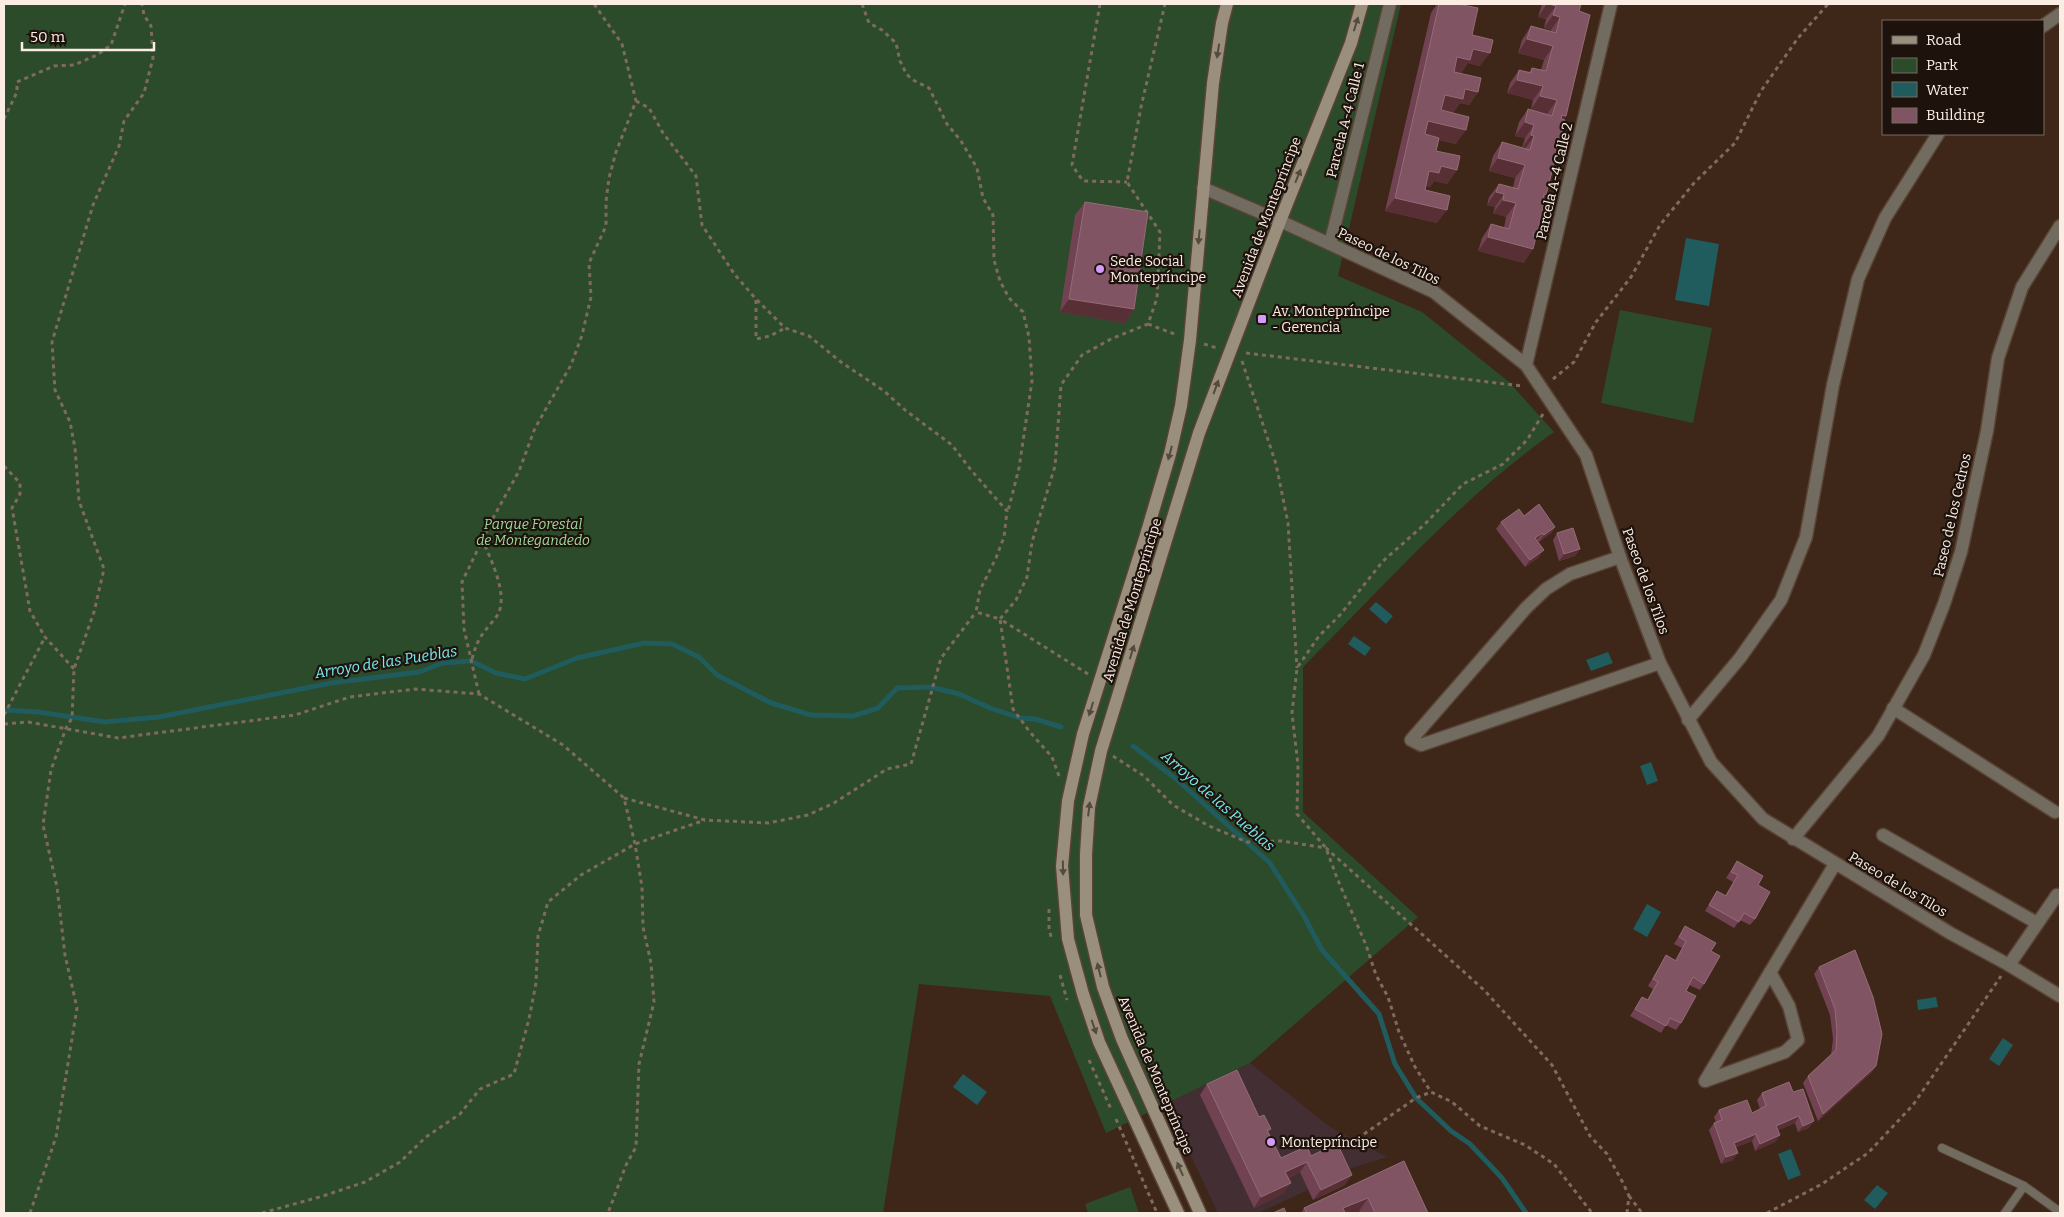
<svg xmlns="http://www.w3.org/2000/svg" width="2064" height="1217" viewBox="0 0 2064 1217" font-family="Bitter,serif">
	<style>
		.education { fill: #422e33 }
		.green { fill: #2b4b2a }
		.water { fill: #205b5d }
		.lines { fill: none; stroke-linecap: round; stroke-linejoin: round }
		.stream { stroke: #205b5d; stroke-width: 5 }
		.lane-casing { stroke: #594335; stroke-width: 10 }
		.street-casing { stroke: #594335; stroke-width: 15 }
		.secondary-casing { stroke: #594335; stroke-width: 15 }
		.path { stroke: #7f6b5e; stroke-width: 3; stroke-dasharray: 4 4; stroke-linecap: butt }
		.lane { stroke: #726b60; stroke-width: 8 }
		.street { stroke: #726b60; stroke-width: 12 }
		.secondary { stroke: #9a8e7d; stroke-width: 12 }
		.wall { fill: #714252 }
		.shaded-wall { fill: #572f35 }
		.building { fill: #805462; stroke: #946c76 }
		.oneway { fill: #554a3f }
		.poi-dot { fill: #d59bfb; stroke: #1d130c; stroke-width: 2 }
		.labels { text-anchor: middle; stroke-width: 4.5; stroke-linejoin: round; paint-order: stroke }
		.street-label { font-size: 14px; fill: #fcede4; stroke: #1d130c }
		.poi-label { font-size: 14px; fill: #fcede4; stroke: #1d130c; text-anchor: start }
		.park-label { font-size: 14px; font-style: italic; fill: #9dd99b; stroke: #1d130c }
		.water-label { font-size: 15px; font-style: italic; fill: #76eaee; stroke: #1d130c }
	</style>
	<rect width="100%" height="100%" fill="#3e2719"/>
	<path class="education" d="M1250,1063L1330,1127L1387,1157L1339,1172L1313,1200L1308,1190L1258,1213H1218L1166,1104Z"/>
	<g class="green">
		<path d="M4,4H1401L1338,276L1422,312L1509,382L1554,432C1461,498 1384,586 1303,667V812L1418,917L1250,1063L1106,1133L1050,996L919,984L883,1213H4Z"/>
		<path d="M1620,310L1712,328L1693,423L1601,403Z"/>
		<path d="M1130,1187L1139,1213H1088L1085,1204Z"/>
	</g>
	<g class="water">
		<path d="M1686,238L1719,244L1709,306L1675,300Z"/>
		<path d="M1376,602L1393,616L1386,624L1369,609Z"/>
		<path d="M1354,636L1371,648L1365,656L1348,644Z"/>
		<path d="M1608,652L1613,663L1591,671L1586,660Z"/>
		<path d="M1651,762L1658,781L1647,785L1640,766Z"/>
		<path d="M1647,904L1661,912L1647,937L1633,929Z"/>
		<path d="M1936,997L1938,1007L1918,1010L1917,1000Z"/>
		<path d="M2003,1038L2013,1045L1999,1066L1989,1059Z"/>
		<path d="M963,1074L987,1092L977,1105L953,1087Z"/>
		<path d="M1791,1149L1801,1175L1788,1180L1778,1154Z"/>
		<path d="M1877,1185L1888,1193L1875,1209L1864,1200Z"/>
	</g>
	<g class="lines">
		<g class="stream">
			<path d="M4,710L38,712L105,722L159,717L331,683L419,672L443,663L471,661L496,673L525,679L577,658L644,643L672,644L699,657L717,675L771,703L811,715L853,716L878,708L897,688L931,687L959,694L990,708L1020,718L1035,719L1061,727"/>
			<path d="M1133,746L1176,779L1270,863L1304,916L1322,950L1379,1014L1395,1064L1416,1098L1451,1131L1470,1144L1502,1178L1526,1213"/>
		</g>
		<defs>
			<g id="lane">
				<path d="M1942,1148L2024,1186L2060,1212"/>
				<path d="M2005,1213L2024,1186"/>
			</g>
			<g id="street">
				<path d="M2043,26L2060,14"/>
				<path d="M1203,188L1280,221L1434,292L1526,365L1586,455L1620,557L1660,663L1711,762L1763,819L1950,933L2009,965L2060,996"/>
				<path d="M1330,244L1390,4"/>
				<path d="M1526,365L1611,4"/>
				<path d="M1620,557L1570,574L1546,589L1526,608L1411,740L1421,745L1660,663"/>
				<path d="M1893,708L2055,812"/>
				<path d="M1688,720L1740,658L1781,600L1806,537L1833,385L1858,279L1885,218L1938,134"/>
				<path d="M1883,835L2037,923"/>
				<path d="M1793,839L1878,736L1924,655L1944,604L1961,552L1987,431L1998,358L2022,287L2060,226"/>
				<path d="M2009,965L2057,895"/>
				<path d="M1770,972L1789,1006L1798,1040L1785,1052L1705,1081L1835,864"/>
			</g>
			<g id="secondary">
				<path d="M1178,1213L1099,1042L1083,994L1068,939L1062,866L1068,801L1083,734L1146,535L1170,454L1181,406L1190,340L1213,83L1222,23L1227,4"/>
				<path d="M1200,1213L1122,1039L1103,987L1086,915V854L1089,807L1101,751L1199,433L1280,221L1351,43L1362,4"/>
			</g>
		</defs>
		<use href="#lane" class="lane-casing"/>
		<use href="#street" class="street-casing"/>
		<use href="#secondary" class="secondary-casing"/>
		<g class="path">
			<path d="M862,4L869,23L882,30L896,43L900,61L906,73L911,79L929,88L947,124L961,141L977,168L983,198L993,215L994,260L1000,281L1009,298L1023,312L1029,337L1032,381L1019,468L1008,511"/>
			<path d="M1100,4L1072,165L1083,181L1127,182"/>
			<path d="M636,101L649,108L663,133L696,176L702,225L735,275L756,299L785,328L809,336L841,362L884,391L905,410L952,445L971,470L1007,511L1004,537L996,558L980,590L976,612L1000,619L1013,709L1029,731L1052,757L1059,776"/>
			<path d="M4,119L17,92V82L54,66L74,65L97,55L111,45L125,4"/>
			<path d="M756,300V339L770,336L785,328"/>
			<path d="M1148,324L1177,335"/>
			<path d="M1204,344L1217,348"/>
			<path d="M1246,353L1522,386"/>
			<path d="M1242,361L1276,464L1288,523L1297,668"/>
			<path d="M1553,379L1574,362L1596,322L1631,277L1660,225L1694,183L1735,143L1761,91L1798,38L1828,4"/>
			<path d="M1543,414L1527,440L1503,464L1463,484L1425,524L1383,561L1340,615L1319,636L1297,668L1292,713L1298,765L1297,814L1326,848L1337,878L1366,945L1376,975L1388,997L1399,1032L1415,1067L1431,1092L1452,1102L1480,1126L1525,1145L1554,1164L1592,1213"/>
			<path d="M4,466L20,483V494L12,508L30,611L45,637L74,669"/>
			<path d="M472,659C475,648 478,639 485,631C489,625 496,619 499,612C507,592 491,560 483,541"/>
			<path d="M1088,674L1000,619L1016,600L1027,577L1032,542L1055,466L1061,385L1082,355L1111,339L1148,324L1157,298L1160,232L1127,182L1141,107L1165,4"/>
			<path d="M479,694L464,629L462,582L493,518L519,471L535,428L571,365L582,335L591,297L589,263L606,226V201L609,178L616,152L636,101L622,44L594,4"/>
			<path d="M4,715L45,637"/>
			<path d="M4,724L28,722L118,738L295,715L350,697L415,689L479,694L563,745L624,798L635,844L642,887L643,927L651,963L654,1002L639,1064L636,1147L626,1165L608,1213"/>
			<path d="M1113,756L1144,776L1173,805L1209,826L1247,842L1282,841L1326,848L1484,990L1552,1065L1590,1136L1607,1154L1623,1183L1629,1196L1627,1213"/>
			<path d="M624,798L705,820L768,823L808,815L834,803L887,769L911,764L941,658L976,612"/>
			<path d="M1049,909V928L1051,937"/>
			<path d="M1060,975L1067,1000"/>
			<path d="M1089,1060L1111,1109"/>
			<path d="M1116,1119L1157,1213"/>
			<path d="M1364,1134L1416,1098L1431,1092"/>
			<path d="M1629,1196L1642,1213"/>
			<path d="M30,1213L56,1137L77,1008L65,955L57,887L43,825L51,770L66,728L72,718L74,669L94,612L104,569L79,501L75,448L70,422L55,390L52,342L93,205L119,146L124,121L144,93L153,58L151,26L144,15L142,4"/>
			<path d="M262,1213L323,1196L365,1182L400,1162L426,1137L460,1114L480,1089L514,1074L529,1019L536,983L538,936L548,902L581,875L635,844L705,820"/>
			<path d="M1767,1213L1822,1184L1868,1153L1913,1105L2001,976"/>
		</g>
		<use href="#lane" class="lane"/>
		<use href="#street" class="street"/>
		<use href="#secondary" class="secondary"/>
	</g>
	<g class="wall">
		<path d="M1437,4H1458L1472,35L1480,66L1468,63L1461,73L1454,72L1478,92L1469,105L1460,103L1453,113L1456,144L1439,140L1436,151L1457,170L1447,184L1434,181L1430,187L1426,186L1425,190L1437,223L1385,211L1431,13Z"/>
		<path d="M1542,4H1581L1579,11L1566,116L1563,120L1556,155L1554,159L1535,237L1524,263L1478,251L1482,238L1491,224L1504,228L1506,217L1493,213L1495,207L1487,205L1489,197L1499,184L1513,188L1515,178L1489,171L1493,156L1502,142L1522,148L1525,138L1515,136L1519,122L1528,109L1547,114L1531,109L1533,100L1507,93L1510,83L1519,70L1529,72L1532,68L1541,70L1544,60L1518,53L1522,40L1531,26L1551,31V30L1544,28L1546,19L1538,17Z"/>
		<path d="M1085,202L1134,309L1125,323L1060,312L1075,215Z"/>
		<path d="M1524,516L1555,527L1551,533L1539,542L1537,540H1536L1539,557L1525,567L1496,529L1501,522Z"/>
		<path d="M1557,533L1580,549L1575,556L1559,561L1553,540Z"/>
		<path d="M1737,861L1758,885L1755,919L1750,925L1740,920L1734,928L1705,911L1717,891L1725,896L1733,882L1726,878Z"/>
		<path d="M1685,926L1711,951L1704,984L1700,990L1689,985L1686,991L1681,1023L1676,1030L1666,1025L1661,1033L1630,1016L1642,997L1647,1000L1653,989L1648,986L1666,955L1675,960L1682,948L1674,944Z"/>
		<path d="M1819,967L1876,1066L1871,1073L1818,1121L1803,1083L1808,1076L1831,1055L1833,1039L1830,1015L1814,974Z"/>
		<path d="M1207,1084L1259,1117L1271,1129L1268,1132L1281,1158L1311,1156L1345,1185L1313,1200L1300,1172L1288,1178L1284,1193L1254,1208L1200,1095Z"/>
		<path d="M1793,1092L1809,1128L1798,1132L1795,1123L1778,1130L1780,1135L1775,1142L1755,1151L1752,1141L1736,1147L1733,1160L1721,1164L1709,1130L1714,1123L1716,1122L1714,1117L1719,1110L1752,1113L1760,1109L1757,1100L1762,1093Z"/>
		<path d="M1404,1161L1428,1213H1360L1359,1211L1354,1213H1301L1304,1208Z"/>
	</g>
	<g class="shaded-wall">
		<path d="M1547,4L1556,6L1546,19L1538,17Z"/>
		<path d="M1553,15L1560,17L1551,30L1544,28Z"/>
		<path d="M1527,39L1553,46L1544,60L1518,53Z"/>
		<path d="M1473,49L1490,53L1480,66L1468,63L1461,73L1448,70L1457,57Z"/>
		<path d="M1517,80L1543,86L1533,100L1507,93Z"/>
		<path d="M1465,89L1478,92L1469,105L1460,103L1453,113L1436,109L1445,95Z"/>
		<path d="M1540,96L1557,100L1547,114L1531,109Z"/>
		<path d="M1562,115L1566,116L1556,129Z"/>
		<path d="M1428,121L1466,130L1456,144L1418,135Z"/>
		<path d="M1525,122L1534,125L1525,138L1515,136Z"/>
		<path d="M1531,135L1534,136L1525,149L1522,148Z"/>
		<path d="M1498,158L1525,165L1515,178L1489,171Z"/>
		<path d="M1441,166L1457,170L1447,184L1434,181L1430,187L1420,184L1429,171Z"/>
		<path d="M1496,192L1504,194L1495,207L1487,205Z"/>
		<path d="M1395,198L1447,210L1437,223L1385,211Z"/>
		<path d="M1503,200L1516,203L1506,217L1493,213Z"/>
		<path d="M1534,232L1537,233L1528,246Z"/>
		<path d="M1488,237L1533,249L1524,263L1478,251Z"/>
		<path d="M1069,299L1134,309L1125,323L1060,312Z"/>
		<path d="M1555,527L1551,533L1539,542L1544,535Z"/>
		<path d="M1542,533L1537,540L1530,545L1535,538Z"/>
		<path d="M1580,549L1575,556L1559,561L1564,554Z"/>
		<path d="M1544,550L1539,557L1525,567L1530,560Z"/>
		<path d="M1876,1066L1871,1073L1818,1121L1823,1114Z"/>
		<path d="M1799,1116L1795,1123L1772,1133L1776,1126Z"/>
		<path d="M1814,1121L1809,1128L1798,1132L1803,1126Z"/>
		<path d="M1756,1134L1752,1141L1730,1150L1734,1143Z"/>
		<path d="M1780,1135L1775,1142L1755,1151L1760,1144Z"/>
		<path d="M1738,1153L1733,1160L1721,1164L1726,1157Z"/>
		<path d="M1307,1162L1300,1172L1278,1182L1285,1172Z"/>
		<path d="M1352,1175L1345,1185L1313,1200L1321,1190Z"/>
		<path d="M1291,1183L1284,1193L1254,1208L1261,1197Z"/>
		<path d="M1368,1198L1359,1211L1354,1213H1339L1343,1208Z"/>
	</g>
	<g class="building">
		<path d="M1439,4H1458L1478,8L1472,35L1493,40L1490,53L1473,49L1470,60L1457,57L1454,72L1481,78L1478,92L1465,89L1463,99L1445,95L1441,110L1469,117L1466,130L1428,121L1425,134L1439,138L1436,151L1460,156L1457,170L1441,166L1439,173L1429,171L1425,190L1450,196L1447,210L1395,198Z"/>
		<path d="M1549,4H1581L1579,11L1590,15L1566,116L1562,115L1561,119L1565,120L1556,155L1554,154L1553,160H1555L1546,195L1544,194L1543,198L1545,199L1537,233L1534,232L1533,236L1536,237L1533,249L1488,237L1491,224L1509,229L1516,203L1503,200L1504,194L1496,192L1499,184L1518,189L1525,165L1498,158L1502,142L1530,150L1534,136L1531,135L1534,125L1525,122L1528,109L1552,116L1557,100L1540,96L1543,86L1517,80L1519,70L1531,73L1532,68L1546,71L1553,46L1527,39L1531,26L1556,33L1560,17L1553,15L1556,6Z"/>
		<path d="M1085,202L1148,212L1134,309L1069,299Z"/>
		<path d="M1539,504L1555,527L1544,535L1542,533L1535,538L1544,550L1530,560L1501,522L1519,509L1524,516Z"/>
		<path d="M1573,528L1580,549L1564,554L1557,533Z"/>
		<path d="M1737,861L1763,876L1758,885L1770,892L1755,919L1744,913L1739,922L1709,905L1717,891L1726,896L1738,875L1731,872Z"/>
		<path d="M1685,926L1716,943L1711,951L1720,956L1704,984L1693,977L1686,991L1696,996L1681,1023L1670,1018L1666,1026L1635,1009L1642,997L1648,1000L1658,982L1653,979L1666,955L1676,961L1686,941L1679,937Z"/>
		<path d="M1855,950L1873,997L1882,1034L1876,1066L1823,1114L1808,1076L1836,1050L1837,1032L1835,1009L1819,967Z"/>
		<path d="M1237,1070L1259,1117L1264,1115L1271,1129L1267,1130L1281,1158L1307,1146L1311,1156L1337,1143L1352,1175L1321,1190L1307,1162L1285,1172L1291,1183L1261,1197L1207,1084Z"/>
		<path d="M1789,1082L1793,1092L1803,1089L1814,1121L1803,1126L1799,1116L1776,1126L1780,1135L1760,1144L1756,1134L1734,1143L1738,1153L1726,1157L1714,1123L1722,1120L1719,1110L1747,1100L1752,1113L1766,1106L1762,1093Z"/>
		<path d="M1404,1161L1428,1213H1375L1368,1198L1343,1208L1345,1213H1307L1304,1208Z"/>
		<path d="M1284,1208L1286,1213H1273Z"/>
	</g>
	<defs><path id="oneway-solid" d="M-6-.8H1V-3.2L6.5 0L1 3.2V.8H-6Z" transform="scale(1.25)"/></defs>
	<g class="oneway">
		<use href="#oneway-solid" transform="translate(1356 24) rotate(-73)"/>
		<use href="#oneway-solid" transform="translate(1218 51) rotate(99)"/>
		<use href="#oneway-solid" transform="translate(1298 176) rotate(-68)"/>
		<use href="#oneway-solid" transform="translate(1199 237) rotate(95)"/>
		<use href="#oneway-solid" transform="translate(1216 387) rotate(-70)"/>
		<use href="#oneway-solid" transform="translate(1170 453) rotate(105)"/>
		<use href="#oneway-solid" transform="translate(1132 652) rotate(-73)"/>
		<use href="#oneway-solid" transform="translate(1091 709) rotate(107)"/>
		<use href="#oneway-solid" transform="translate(1089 809) rotate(-83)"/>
		<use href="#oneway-solid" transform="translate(1063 868) rotate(89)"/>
		<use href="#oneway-solid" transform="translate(1099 970) rotate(-104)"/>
		<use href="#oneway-solid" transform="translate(1094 1027) rotate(71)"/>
		<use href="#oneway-solid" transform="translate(1180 1169) rotate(-114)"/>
	</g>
	<g class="poi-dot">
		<circle cx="1100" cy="269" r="5"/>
		<rect x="1257" y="314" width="10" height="10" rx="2.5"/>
		<circle cx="1271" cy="1142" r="5"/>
	</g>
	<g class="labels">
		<g class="street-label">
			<text transform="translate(1345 120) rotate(-76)" y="5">Parcela A-4 Calle 1</text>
			<text transform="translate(1554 181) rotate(-77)" y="5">Parcela A-4 Calle 2</text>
			<text transform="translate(1266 217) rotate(-69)" y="5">Avenida de Montepríncipe</text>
			<text transform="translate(1389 256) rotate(26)" y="5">Paseo de los Tilos</text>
			<text transform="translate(1952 515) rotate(-77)" y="5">Paseo de los Cedros</text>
			<text transform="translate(1646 581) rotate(70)" y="5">Paseo de los Tilos</text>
			<text transform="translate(1132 600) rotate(-73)" y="5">Avenida de Montepríncipe</text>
			<text transform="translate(1898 884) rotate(31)" y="5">Paseo de los Tilos</text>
			<text transform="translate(1156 1075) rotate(67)" y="5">Avenida de Montepríncipe</text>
		</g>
		<g class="poi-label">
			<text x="1110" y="266">Sede Social<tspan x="1110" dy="16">Montepríncipe</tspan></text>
			<text x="1272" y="316">Av. Montepríncipe<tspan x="1272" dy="16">- Gerencia</tspan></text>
			<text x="1281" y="1147">Montepríncipe</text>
		</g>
		<g class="park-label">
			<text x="533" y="529">Parque Forestal<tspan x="533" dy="16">de Montegandedo</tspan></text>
		</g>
		<g class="water-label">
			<text transform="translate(386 662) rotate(-9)" y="5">Arroyo de las Pueblas</text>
			<text transform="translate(1218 801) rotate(41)" y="5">Arroyo de las Pueblas</text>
		</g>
	</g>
	<rect width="2064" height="1217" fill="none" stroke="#fcede4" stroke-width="10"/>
	<rect x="1882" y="20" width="162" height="115" fill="#1d130c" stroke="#766a62"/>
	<rect x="1892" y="36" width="25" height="8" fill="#9a8e7d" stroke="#766a62"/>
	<text x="1926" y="45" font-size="15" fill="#fcede4">Road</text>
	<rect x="1892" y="58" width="25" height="15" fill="#2b4b2a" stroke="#766a62"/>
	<text x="1926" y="70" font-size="15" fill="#fcede4">Park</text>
	<rect x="1892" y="82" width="25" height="15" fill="#205b5d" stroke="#766a62"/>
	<text x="1926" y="95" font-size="15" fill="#fcede4">Water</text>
	<rect x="1892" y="108" width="25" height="15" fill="#805462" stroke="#766a62"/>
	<text x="1926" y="120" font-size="15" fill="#fcede4">Building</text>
	<path d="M22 42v8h132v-8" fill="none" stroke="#fcede4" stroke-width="2.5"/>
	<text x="30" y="42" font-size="15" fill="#fcede4" stroke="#1d130c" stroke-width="4" paint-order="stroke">50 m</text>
</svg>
